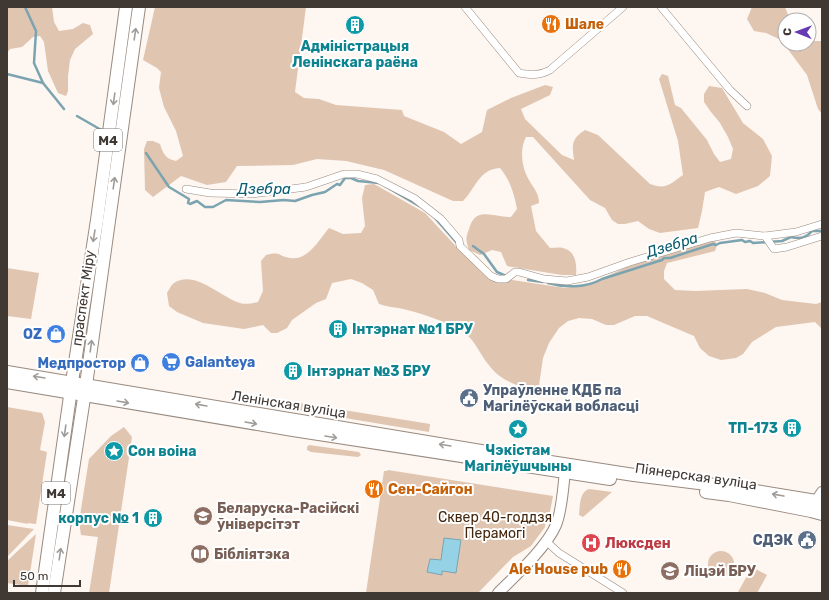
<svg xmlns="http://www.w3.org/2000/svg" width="829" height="600" viewBox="0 0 829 600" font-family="Rubik,sans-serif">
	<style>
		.green { fill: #e0c5b1 }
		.water { fill: #95d2e6; stroke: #7ba4b0 }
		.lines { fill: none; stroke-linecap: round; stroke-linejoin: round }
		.stream { stroke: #7ba4b0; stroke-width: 2.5 }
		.street-casing { stroke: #998a7f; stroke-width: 8 }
		.secondary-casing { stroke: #998a7f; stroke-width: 12 }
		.primary-casing { stroke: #998a7f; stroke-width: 14 }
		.street { stroke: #fff; stroke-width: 7 }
		.secondary { stroke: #fff; stroke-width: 10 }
		.primary { stroke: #fff; stroke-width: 12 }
		.oneway { stroke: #9f9c99 }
		.labels { text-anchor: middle; stroke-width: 4; stroke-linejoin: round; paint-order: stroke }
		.shield { fill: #fff; stroke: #797470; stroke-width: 1 }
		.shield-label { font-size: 13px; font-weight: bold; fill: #3f3833 }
		.food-label { font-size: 14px; font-weight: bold; fill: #c56008; stroke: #fff; text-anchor: start }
		.culture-label { font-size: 14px; font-weight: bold; fill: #0d838f; stroke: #fff; text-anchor: start }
		.street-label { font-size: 14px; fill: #3f3833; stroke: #fff }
		.shop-label { font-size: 14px; font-weight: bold; fill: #366cbe; stroke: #fff; text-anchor: end }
		.service-label { font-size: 14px; font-weight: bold; fill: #4e5e75; stroke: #fff; text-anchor: start }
		.education-label { font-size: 14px; font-weight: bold; fill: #785e54; stroke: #fff; text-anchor: start }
		.park-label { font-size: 14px; fill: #43260b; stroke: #fff }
		.health-label { font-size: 14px; font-weight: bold; fill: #be3a42; stroke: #fff; text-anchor: start }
		.water-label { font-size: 15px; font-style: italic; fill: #0c5e72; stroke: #fff }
	</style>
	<rect width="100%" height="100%" fill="#fdf6f1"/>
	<g class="green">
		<path d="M7,7H52L54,22L59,31L73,29L83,23L90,25L93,34L75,49L70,60L68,76V91L66,96L58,93L48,71L44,42L40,36L33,37L22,47L10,49L7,53Z"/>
		<path d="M155,7H306L295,92L304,98L319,99L336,105L402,110L404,116L444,132L461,144L482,132L487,110L511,98L545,85L553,87L550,95L521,109L525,119L562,155L574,160C572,145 571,139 585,130L598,135L650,184C666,190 670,184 683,175L678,141L659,79L662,74L668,76L675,105L681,108L707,140L714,154L720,162L731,159L733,149L728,137L720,123L711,112L704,102V94L709,86L722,88L743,123L763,139L772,156L770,176L758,186L736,194L719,187L705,192L702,211L698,228L660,233L649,229L638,221L625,224H618L612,220L605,208L590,200L533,137H526C519,150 522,168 529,180C534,189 539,193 539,203L531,206L536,231L550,248C554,248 559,247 563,248C576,251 577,265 576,275H562L507,266L501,252L492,250L480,255L469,250C465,238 466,238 470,226C477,206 495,218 511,217L517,209C514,193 510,180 500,168C479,169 476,188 463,201H453L384,170L346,161L317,159L293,165L237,166L226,182L207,185L181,176L153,197L145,190L144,149L147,141H153L160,144C163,154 166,159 176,161L183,156L176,131L164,107L159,88L161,72L157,68L143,60Z"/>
		<path d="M752,7H785L790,20H785V44H809V39L811,41H822V114L818,109L807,75L781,40L766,33L754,31L747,19Z"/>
		<path d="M374,184L425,213L464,255L501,281L512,280L565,288L590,284L631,265L708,242L715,241L717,245L715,251L667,263L664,271V279L675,290L695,291L747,289L765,293L782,300L816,304L822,302V329L815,322L776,327L752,342L743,354L736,358L721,360L709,356L700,348L694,336L647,316H635L614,325H606L592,319L579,318L568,321L559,328L549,343L543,358L538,392C517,385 501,382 488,364C480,354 475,341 466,334C452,323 420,313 403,309C395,307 387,307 379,304L373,290L362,283L351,279L332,283L326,299L316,303L292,320L287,328L277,333H271L263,325L244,329L203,323L177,312L169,306L167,293C169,290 171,285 174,283C194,269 221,297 240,303C245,305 253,303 258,302L263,291L261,261L266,255C282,251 277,256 290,258C308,261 319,240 329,228L343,234L361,233L365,226L362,198L365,185Z"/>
		<path d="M7,268L39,273L31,319L7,316Z"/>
		<path d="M263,397L430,424L429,432L261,404Z"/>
		<path d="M7,407L42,413L45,422L40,450L47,452L36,524L27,523L28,524L7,520Z"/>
		<path d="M124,427L132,437L109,593H89L98,537L81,535L79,522L89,459L111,436Z"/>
		<path d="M309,445L359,452L361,455L358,457L311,452L307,450V447Z"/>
		<path d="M388,470L553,496L549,517L546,519L545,527L531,546L513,557L478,593H366L384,471H387Z"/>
		<path d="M589,489L612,492L583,517L579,515C580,507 579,492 589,489Z"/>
		<path d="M7,525L34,529L7,557Z"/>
		<path d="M36,534L28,586L7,583V561Z"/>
		<circle cx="721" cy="564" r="13"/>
		<path d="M752,567L767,575L757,593H739L738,592Z"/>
	</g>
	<path class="water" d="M444,538L461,540L456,573L442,571V575L427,572L430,559L441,560Z"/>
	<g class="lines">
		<g class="stream">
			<path d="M25,7L36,31L34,63L43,83L64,109"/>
			<path d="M7,74L43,83"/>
			<path d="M77,116L103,131"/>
			<path d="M146,153L169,187L189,199L188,203L190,204L197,201L205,207H213L226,200L260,202L284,200L295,201L312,195L325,192L337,184L340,185L345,178H351L358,181L379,183"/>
			<path d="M385,186L419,206"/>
			<path d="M435,218L456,242"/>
			<path d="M473,246L484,254L497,272L506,276"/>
			<path d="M528,280L543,282"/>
			<path d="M548,283C565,288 586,288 602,279L662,260L664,258H670L713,244L716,245L720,243L742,240L745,242L750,241L753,243L782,241L791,237C801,239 806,238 812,231H822"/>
		</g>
		<defs>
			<g id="street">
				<path d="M465,7L519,73C531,75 539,76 550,70L623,7"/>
				<path d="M661,7L730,90L747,106"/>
				<path d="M186,189L210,193L252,194L306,187L344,174H357L377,179L414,198L441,219L459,240L460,246L491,276L498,279H506L515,272H519L544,279L567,281L588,277L630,262L710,238L736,233L765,236L796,232L822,224"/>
				<path d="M765,236L774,249L787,247L822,236"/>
				<path d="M547,542L559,553L623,593"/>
			</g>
			<g id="secondary">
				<path d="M816,501L822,492"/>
				<path d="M498,593C516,575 546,548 556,525C563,508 563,483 566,464"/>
			</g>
			<g id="primary">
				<path d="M7,372L493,453L634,475L731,487L816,501L822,504"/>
				<path d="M7,382L293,430L610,479"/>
				<path d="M706,492L729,495L811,511L822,514"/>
				<path d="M42,593L72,382L97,220L126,7"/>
				<path d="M54,593L86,385L139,7"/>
			</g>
		</defs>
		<use href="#street" class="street-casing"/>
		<use href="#secondary" class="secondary-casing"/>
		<use href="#primary" class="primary-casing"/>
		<use href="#street" class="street"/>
		<use href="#secondary" class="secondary"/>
		<use href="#primary" class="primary"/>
	</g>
	<defs><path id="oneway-shaft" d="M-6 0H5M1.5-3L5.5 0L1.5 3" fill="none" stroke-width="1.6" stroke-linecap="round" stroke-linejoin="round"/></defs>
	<g class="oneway">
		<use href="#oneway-shaft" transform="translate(135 34) rotate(-82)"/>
		<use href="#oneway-shaft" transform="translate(114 99) rotate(98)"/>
		<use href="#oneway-shaft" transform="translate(114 183) rotate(-82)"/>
		<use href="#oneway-shaft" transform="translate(94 236) rotate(99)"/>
		<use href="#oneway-shaft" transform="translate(91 346) rotate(-82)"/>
		<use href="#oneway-shaft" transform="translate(39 377) rotate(-171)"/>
		<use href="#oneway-shaft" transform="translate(123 402) rotate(10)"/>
		<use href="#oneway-shaft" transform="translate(201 405) rotate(-170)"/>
		<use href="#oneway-shaft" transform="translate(251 423) rotate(10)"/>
		<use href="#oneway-shaft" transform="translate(65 431) rotate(98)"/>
		<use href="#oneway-shaft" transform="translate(331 437) rotate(9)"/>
		<use href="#oneway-shaft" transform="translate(445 445) rotate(-171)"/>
		<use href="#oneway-shaft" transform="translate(778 495) rotate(-170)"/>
		<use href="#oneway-shaft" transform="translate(60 554) rotate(-82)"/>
	</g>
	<defs>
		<symbol id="restaurant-disc" viewBox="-11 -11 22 22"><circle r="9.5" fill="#e8710a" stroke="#fff"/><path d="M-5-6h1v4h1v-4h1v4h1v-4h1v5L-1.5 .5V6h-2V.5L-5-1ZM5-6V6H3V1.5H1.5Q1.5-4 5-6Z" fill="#fff"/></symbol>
		<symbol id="building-disc" viewBox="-11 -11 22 22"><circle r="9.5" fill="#0f9aa8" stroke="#fff"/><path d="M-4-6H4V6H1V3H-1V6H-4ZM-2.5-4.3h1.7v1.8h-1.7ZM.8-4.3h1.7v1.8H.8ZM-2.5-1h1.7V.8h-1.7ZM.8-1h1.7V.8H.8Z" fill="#fff"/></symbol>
		<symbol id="shop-disc" viewBox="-11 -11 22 22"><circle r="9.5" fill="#3f7fe0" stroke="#fff"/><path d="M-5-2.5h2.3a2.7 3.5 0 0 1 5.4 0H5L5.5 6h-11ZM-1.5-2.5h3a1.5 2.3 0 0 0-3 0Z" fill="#fff"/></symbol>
		<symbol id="supermarket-disc" viewBox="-11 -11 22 22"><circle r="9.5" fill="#3f7fe0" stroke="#fff"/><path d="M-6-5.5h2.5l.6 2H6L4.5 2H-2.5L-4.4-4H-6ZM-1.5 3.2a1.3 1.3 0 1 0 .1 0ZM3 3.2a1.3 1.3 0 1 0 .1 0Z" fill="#fff"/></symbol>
		<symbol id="civic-disc" viewBox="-11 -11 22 22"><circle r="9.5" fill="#5c6f8a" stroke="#fff"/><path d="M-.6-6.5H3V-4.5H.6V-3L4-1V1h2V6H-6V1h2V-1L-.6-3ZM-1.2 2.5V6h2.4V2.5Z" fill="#fff"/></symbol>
		<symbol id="sight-disc" viewBox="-11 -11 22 22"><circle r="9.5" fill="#0f9aa8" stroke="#fff"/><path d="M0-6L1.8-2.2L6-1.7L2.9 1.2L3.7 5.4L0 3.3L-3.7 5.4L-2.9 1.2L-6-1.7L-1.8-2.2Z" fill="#fff"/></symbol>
		<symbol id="university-disc" viewBox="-11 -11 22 22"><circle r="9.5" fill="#8d6e63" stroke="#fff"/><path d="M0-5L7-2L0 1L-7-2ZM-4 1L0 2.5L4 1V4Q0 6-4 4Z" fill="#fff"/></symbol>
		<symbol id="hospital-disc" viewBox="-11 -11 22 22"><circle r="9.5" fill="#e0444e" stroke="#fff"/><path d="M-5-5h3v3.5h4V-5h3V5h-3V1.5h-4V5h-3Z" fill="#fff"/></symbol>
		<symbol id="library-disc" viewBox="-11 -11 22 22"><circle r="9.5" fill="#8d6e63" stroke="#fff"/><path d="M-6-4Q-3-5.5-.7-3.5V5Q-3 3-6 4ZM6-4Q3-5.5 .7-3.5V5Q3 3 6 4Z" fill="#fff"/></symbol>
		<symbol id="school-disc" viewBox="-11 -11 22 22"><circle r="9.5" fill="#8d6e63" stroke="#fff"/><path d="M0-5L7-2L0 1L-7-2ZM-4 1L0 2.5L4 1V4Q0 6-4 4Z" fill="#fff"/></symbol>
	</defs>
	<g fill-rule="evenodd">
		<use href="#restaurant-disc" x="540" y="13" width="22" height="22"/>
		<use href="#building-disc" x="344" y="14" width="22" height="22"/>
		<use href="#building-disc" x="327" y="318" width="22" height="22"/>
		<use href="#shop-disc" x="45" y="323" width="22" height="22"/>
		<use href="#supermarket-disc" x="160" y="351" width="22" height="22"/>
		<use href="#shop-disc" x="129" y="352" width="22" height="22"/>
		<use href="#building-disc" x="282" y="360" width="22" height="22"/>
		<use href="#civic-disc" x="458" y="387" width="22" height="22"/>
		<use href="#building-disc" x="781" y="417" width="22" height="22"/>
		<use href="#sight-disc" x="507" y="418" width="22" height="22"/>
		<use href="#sight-disc" x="103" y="440" width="22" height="22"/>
		<use href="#restaurant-disc" x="363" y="478" width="22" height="22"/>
		<use href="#university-disc" x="192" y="505" width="22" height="22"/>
		<use href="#building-disc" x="142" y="507" width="22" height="22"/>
		<use href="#civic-disc" x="796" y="529" width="22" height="22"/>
		<use href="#hospital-disc" x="580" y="532" width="22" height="22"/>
		<use href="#library-disc" x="189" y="543" width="22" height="22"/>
		<use href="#restaurant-disc" x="611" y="558" width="22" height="22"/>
		<use href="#school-disc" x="659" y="560" width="22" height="22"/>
	</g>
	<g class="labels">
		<g class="shield">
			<rect x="94" y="129" width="28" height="22" rx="3"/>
			<rect x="42" y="482" width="28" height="22" rx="3"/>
		</g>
		<g class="shield-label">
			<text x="108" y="145">М4</text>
			<text x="56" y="498">М4</text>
		</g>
		<g class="food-label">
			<text x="565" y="29">Шале</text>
			<text x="388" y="494">Сен-Сайгон</text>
			<text x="608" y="574" text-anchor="end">Ale House pub</text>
		</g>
		<g class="culture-label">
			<text x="355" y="51" text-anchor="middle">Адміністрацыя<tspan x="355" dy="16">Ленінскага раёна</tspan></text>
			<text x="352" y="334">Інтэрнат №1 БРУ</text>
			<text x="307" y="376">Інтэрнат №3 БРУ</text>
			<text x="778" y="433" text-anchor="end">ТП-173</text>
			<text x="518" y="455" text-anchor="middle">Чэкістам<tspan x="518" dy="16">Магілёўшчыны</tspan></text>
			<text x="128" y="456">Сон воіна</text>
			<text x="139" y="523" text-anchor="end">корпус № 1</text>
		</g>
		<g class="street-label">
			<text transform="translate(83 298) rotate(-82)" y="5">праспект Міру</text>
			<text transform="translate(289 404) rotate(9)" y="5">Ленінская вуліца</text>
			<text transform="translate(696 476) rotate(8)" y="5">Піянерская вуліца</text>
		</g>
		<g class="shop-label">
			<text x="42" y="339">OZ</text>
			<text x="185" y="367" text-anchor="start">Galanteya</text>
			<text x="126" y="368">Медпростор</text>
		</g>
		<g class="service-label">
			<text x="483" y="395">Упраўленне КДБ па<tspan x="483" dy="16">Магілёўскай вобласці</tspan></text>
			<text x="793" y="545" text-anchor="end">СДЭК</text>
		</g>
		<g class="education-label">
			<text x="217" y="513">Беларуска-Расійскі<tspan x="217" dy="16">ўніверсітэт</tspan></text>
			<text x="214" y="559">Бібліятэка</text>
			<text x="684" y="576">Ліцэй БРУ</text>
		</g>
		<g class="park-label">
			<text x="495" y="522">Сквер 40-годдзя<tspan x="495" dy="16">Перамогі</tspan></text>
		</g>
		<g class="health-label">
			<text x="605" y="548">Люксден</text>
		</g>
		<g class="water-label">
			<text x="264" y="194">Дзебра</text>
			<text transform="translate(672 245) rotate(-17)" y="5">Дзебра</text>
		</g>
	</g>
	<rect width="829" height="600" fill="none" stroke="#3f3833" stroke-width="16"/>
	<g transform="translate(797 32) rotate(271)"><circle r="19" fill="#ffffff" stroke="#b2afad"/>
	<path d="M0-3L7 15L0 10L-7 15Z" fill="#663bb2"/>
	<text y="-6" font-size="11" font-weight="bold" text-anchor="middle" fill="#3f3833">С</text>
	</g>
	<path d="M14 580v6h66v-6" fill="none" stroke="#3f3833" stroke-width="2"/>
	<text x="20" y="580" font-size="12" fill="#3f3833" stroke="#ffffff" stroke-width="3" paint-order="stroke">50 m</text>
</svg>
